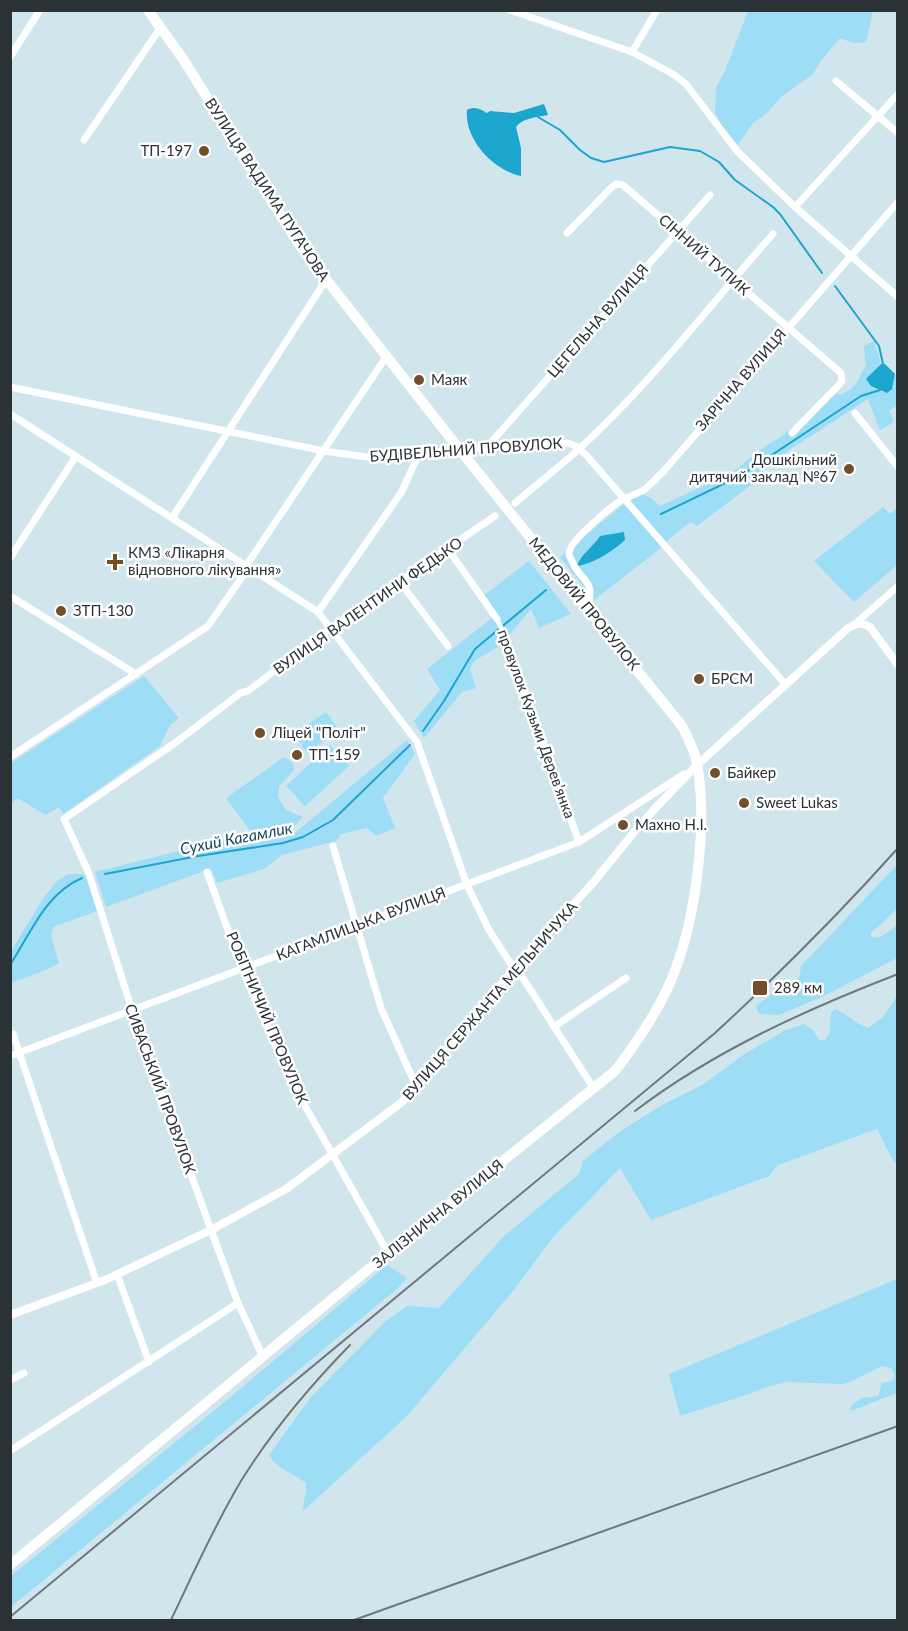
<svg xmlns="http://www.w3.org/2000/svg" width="908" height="1631" viewBox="0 0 908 1631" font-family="Lato,sans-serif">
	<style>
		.green { fill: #9dddf6; fill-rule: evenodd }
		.water { fill: #1ca5cd }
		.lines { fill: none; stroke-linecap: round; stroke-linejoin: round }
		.stream { stroke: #1ca5cd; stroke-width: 2 }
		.pedestrian { stroke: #fff; stroke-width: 5 }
		.minor { stroke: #fff; stroke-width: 7 }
		.tertiary { stroke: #fff; stroke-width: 8 }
		.primary { stroke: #fff; stroke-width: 10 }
		.rail { stroke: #6d797e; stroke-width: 2 }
		.poi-dot { fill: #724f28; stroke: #fff; stroke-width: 2 }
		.labels { text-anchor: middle; stroke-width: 5; stroke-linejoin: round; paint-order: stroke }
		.poi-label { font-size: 15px; fill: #2b3235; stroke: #fff; text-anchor: start }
		.street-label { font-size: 15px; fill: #2b3235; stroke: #fff }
		.water-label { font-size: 16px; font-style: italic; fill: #16495a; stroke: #fff }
	</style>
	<rect width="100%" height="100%" fill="#d1e5ed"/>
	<g class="green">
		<path d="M748,11H873L866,42L853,43L840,38L821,61L813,74L781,97L767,113L752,124L738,145L720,123L715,112L716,88L725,71Z"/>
		<path d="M874,341L881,364L877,366L879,390L883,392L893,386V379L897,372V406L889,410L894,422L880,430L868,399L791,449L750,480L751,485L697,526L690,522L669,539L661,548L594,600L560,557L621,506L641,494L651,498L660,506L733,472L761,449L782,436L835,392L840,395L851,389L857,382L866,365L864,346ZM613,535L617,548L579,560L594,545L600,536Z"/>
		<path d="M883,507L890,514L897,508V565L854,602L814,561Z"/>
		<path d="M529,561L571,614L539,628L531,609L501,645L474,661L470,669L476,688L462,692L424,738L414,721L440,690L427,669L492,618L479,599Z"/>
		<path d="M144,676L179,718L170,725L160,746L63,814L59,807L46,815L17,798L11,804V763Z"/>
		<path d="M326,712L339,730L307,753L294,734Z"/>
		<path d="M407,740L415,754L383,798L395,828L376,836L367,828L341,834L336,841L282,855L264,869L217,883L212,870L204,871L106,907L95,872L223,840L277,830L291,836Z"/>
		<path d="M330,745L349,766L305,806L286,786Z"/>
		<path d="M284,757L292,762L294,770L279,786L278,797L286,810L303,817L287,833L277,828L251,832L226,798Z"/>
		<path d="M897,865V909L871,933V937C881,939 890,931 897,925V958L824,996L779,1015L759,1014L756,1006C763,1001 769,996 776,991C791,982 799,989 801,966Z"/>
		<path d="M69,874H82L86,876L97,911L53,927L51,936L59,963L43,971L11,983V951L44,897L58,880Z"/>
		<path d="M897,996V1165L891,1157L877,1129L778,1165L769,1176L651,1220L620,1168L553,1237L514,1290L407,1416L302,1512L306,1491V1483C293,1473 277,1469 269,1455L311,1397L385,1322L407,1306L439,1308L504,1236L579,1174L583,1161L619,1132L664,1104L704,1084L743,1055L786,1030L804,1024L813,1030L819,1040H825L830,1032L831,1013L835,1009C847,1014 856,1024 868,1028L883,1017Z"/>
		<path d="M387,1265L407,1278L398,1288L11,1607V1576L227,1400Z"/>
		<path d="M897,1279V1393L851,1411V1406L861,1398L878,1396L882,1383L892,1381L895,1376L891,1368L882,1366L852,1381L843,1384L787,1382L770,1386L752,1393L680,1416L669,1374Z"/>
	</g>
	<g class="water">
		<path d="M544,104L548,115C538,117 522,118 516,127L521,148V176C493,170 464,139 467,110C475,106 480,109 487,113L490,111L514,113Z"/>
		<path d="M881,364H885L895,374L892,389L887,393L871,386L866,379Z"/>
		<path d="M624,532L625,540C613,551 593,564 577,566C580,555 594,546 600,536Z"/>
	</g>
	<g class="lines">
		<g class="stream">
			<path d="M538,117L560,130L580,150L591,158L604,162L670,147L700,151L719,162L735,180L773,207L780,214L822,273"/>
			<path d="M835,286L879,346L883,364"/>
			<path d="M661,514L740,476L861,396L880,390"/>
			<path d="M423,731L444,701L475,649L546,590"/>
			<path d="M105,874L198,856L283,843L303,837L333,820L410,745"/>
			<path d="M10,965C31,933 45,894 82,878"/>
		</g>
		<path class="pedestrian" d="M497,619L504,634"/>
		<g class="minor">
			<path d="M510,10L632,52L673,74L686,84L737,151L795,207L898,297"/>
			<path d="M632,52L657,10"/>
			<path d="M10,57L40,10"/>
			<path d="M836,81L898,133"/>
			<path d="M84,140L161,27"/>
			<path d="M795,207L898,94"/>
			<path d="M567,233L611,188L616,184L623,185L841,373L842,381L836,388L792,433"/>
			<path d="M10,387L324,451L367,457L395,456L522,444L568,443L576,446L587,456L785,684"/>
			<path d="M855,413L898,467"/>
			<path d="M10,414L318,612L417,742L467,885L489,930L514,969L521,975L594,1089"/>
			<path d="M487,447L710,195"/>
			<path d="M515,503C536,485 558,468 579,449C650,384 709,306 773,234"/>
			<path d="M172,518L326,280"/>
			<path d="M448,549L497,619"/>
			<path d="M10,558L76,456"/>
			<path d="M246,566L386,357"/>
			<path d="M400,582L448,646"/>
			<path d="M10,596L136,674"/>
			<path d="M587,608C597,578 580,583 571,559C569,555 568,554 570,550C573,539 613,504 624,499C631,495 637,495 645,489C651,484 656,478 662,473L898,202"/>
			<path d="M318,612L401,493L419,454"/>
			<path d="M855,624L898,586"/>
			<path d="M504,634L579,842"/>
			<path d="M240,693L248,691L331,628L495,516"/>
			<path d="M238,695L175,743L64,819L88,871L132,1010L211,1230L238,1303L263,1357"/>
			<path d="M10,757L208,626L249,567"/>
			<path d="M333,846L381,1008L416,1086"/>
			<path d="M207,872L242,969L291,1081L388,1253"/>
			<path d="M555,1026L626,978"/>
			<path d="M13,1034L97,1283"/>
			<path d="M10,1056L579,842L684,774"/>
			<path d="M117,1274L149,1362"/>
			<path d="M10,1380L24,1373"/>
			<path d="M10,1451L238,1303"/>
		</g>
		<path class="tertiary" d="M10,1315L105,1280L211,1230L286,1189L402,1102L514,969L592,884L639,826L663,800L697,765L847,629C856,623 860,622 870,627L898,665"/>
		<path class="primary" d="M10,1565L388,1253L615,1071C638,1041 661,1007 674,973C696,917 708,824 697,764C695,751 688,738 682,726L460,450L300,246L183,59L148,10"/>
		<g class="rail">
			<path d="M635,1111C714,1051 805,1010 898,974"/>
			<path d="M10,1617L715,1033C779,974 840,913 898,848"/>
			<path d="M171,1620C193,1574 214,1526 241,1481C272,1431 309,1387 350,1345"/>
			<path d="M354,1620L898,1426"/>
		</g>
	</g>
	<g class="poi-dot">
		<circle cx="204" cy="151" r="6"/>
		<circle cx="419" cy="380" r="6"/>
		<circle cx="849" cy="469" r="6"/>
		<path d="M112 553h6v6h6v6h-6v6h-6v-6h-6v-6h6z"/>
		<circle cx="61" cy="611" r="6"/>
		<circle cx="699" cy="679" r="6"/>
		<circle cx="260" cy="733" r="6"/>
		<circle cx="297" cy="755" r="6"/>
		<circle cx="715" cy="773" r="6"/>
		<circle cx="744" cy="803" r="6"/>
		<circle cx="623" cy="825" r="6"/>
		<rect x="752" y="980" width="16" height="16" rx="3"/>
	</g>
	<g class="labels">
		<g class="poi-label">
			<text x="192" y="156" text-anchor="end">ТП-197</text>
			<text x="431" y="385">Маяк</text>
			<text x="837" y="465" text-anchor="end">Дошкільний<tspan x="837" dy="17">дитячий заклад №67</tspan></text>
			<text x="128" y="558">КМЗ «Лікарня<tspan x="128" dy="17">відновного лікування»</tspan></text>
			<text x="73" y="616">ЗТП-130</text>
			<text x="711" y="684">БРСМ</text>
			<text x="272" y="738">Ліцей "Політ"</text>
			<text x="309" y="760">ТП-159</text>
			<text x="727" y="778">Байкер</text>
			<text x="756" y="808">Sweet Lukas</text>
			<text x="635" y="830">Махно Н.І.</text>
			<text x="774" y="993">289 км</text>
		</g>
		<g class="street-label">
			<text transform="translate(267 190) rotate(57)" y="5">ВУЛИЦЯ ВАДИМА ПУГАЧОВА</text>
			<text transform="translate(704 255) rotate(41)" y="5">СІННИЙ ТУПИК</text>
			<text transform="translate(598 321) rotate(-49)" y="5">ЦЕГЕЛЬНА ВУЛИЦЯ</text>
			<text transform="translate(741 380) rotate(-49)" y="5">ЗАРІЧНА ВУЛИЦЯ</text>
			<text transform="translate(466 450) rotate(-4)" y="5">БУДІВЕЛЬНИЙ ПРОВУЛОК</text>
			<text transform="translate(584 604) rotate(51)" y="5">МЕДОВИЙ ПРОВУЛОК</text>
			<text transform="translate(368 606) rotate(-35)" y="5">ВУЛИЦЯ ВАЛЕНТИНИ ФЕДЬКО</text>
			<text transform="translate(536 724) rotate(70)" y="5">провулок Кузьми Деревʼянка</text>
			<text transform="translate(361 924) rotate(-21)" y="5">КАГАМЛИЦЬКА ВУЛИЦЯ</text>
			<text transform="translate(490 1001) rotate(-49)" y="5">ВУЛИЦЯ СЕРЖАНТА МЕЛЬНИЧУКА</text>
			<text transform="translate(267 1018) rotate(67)" y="5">РОБІТНИЧИЙ ПРОВУЛОК</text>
			<text transform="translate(160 1089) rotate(70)" y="5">СИВАСЬКИЙ ПРОВУЛОК</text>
			<text transform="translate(438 1214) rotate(-39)" y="5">ЗАЛІЗНИЧНА ВУЛИЦЯ</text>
		</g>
		<g class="water-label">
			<text transform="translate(236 838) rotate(-11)" y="6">Сухий Кагамлик</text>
		</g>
	</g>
	<rect width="908" height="1631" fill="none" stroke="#2b3235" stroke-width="24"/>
</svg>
